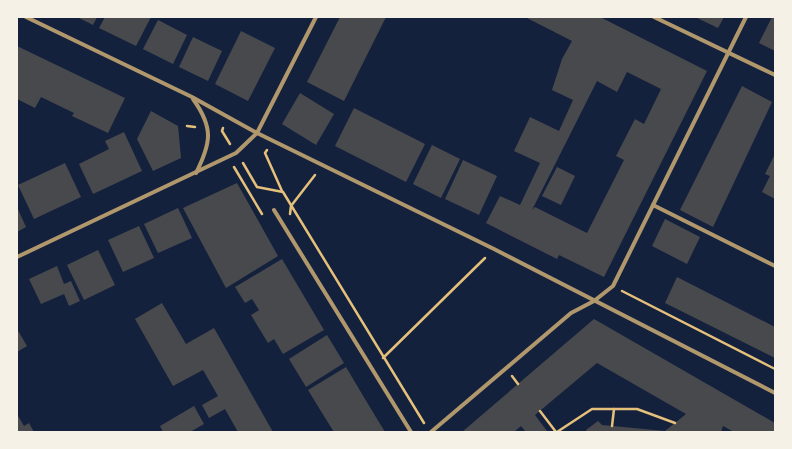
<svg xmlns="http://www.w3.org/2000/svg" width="792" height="449" viewBox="0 0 792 449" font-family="'IBM Plex Sans',sans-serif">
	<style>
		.building { fill: #48494c; fill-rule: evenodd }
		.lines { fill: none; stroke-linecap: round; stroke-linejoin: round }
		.path { stroke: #e5c07b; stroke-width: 2.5 }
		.minor { stroke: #b1986c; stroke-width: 4 }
	</style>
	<rect width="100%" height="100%" fill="#14213d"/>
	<g class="building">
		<path d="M77,17H97L93,25Z"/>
		<path d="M105,17H151L136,46L99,28Z"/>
		<path d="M340,17H386L344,101L307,82Z"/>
		<path d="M525,17H600L707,71L604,277L559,255L557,259L486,223L500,196L520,205L540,163L514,151L530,117L559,131L573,100L552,90L562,59L572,41ZM627,72L661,89L644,124L635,119L616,156L624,160L587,233L535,207L532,210L597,81L617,92Z"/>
		<path d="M695,17H724L718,28Z"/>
		<path d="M772,17H775V51L759,43Z"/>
		<path d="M158,20L187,35L173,64L143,49Z"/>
		<path d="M241,31L275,48L248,101L215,84Z"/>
		<path d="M193,37L222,51L208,81L179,67Z"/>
		<path d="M17,46L125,98L108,133L72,116L74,113L41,97L35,108L17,99Z"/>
		<path d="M742,86L772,102L713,227L680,210Z"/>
		<path d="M300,93L334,114L316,145L282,124Z"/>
		<path d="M354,108L425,144L406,182L335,146Z"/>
		<path d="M151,111L178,126L181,158L153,171L137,139Z"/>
		<path d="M124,132L142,171L93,194L79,164L109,149L105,141Z"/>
		<path d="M432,145L460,159L441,198L413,184Z"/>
		<path d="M775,154V199L762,192L770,176L765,174Z"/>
		<path d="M463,160L497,176L479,215L445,199Z"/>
		<path d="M65,163L81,197L34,219L18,185Z"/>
		<path d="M557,167L575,176L561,205L542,196Z"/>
		<path d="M237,183L278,256L226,288L183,208Z"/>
		<path d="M17,207L26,227L17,232Z"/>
		<path d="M178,208L192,238L158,253L144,224Z"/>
		<path d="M665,219L700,237L687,264L652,246Z"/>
		<path d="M139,226L154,258L123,272L108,240Z"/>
		<path d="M98,250L115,285L84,300L67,265Z"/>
		<path d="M282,259L324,330L283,354L274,339L268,343L251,315L259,310L252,299L245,303L235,287Z"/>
		<path d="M57,266L64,284L71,281L80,301L69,306L64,294L41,304L29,279Z"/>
		<path d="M677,277L775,327V358L665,303Z"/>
		<path d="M162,303L186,344L214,328L273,432H238L225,409L209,418L202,405L218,396L203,370L173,386L135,319Z"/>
		<path d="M594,319L775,423V432H734L723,426L721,432H587L586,430L598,421L602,425L665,431L686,414L597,363L535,415L547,431L546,432H526L521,426L514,432H462Z"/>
		<path d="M17,329L27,346L17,352Z"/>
		<path d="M327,335L344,363L306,387L289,359Z"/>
		<path d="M346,367L365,399L385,432H334L327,421L308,390Z"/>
		<path d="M194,406L204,424L190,432H163L160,426Z"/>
		<path d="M17,414L24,426L29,423L34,432H17Z"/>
	</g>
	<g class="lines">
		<g class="path">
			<path d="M187,126L195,127"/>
			<path d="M223,128L222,131L230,144"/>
			<path d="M267,150L265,153L282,191"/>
			<path d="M243,163L257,187L283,192L424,423"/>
			<path d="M234,167L262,214"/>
			<path d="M290,214L291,206L315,175"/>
			<path d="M622,291L775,369"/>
			<path d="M383,358L485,258"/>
			<path d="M512,376L518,384"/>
			<path d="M540,411L556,432"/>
			<path d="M612,426L614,409"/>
			<path d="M557,432L592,409H637L675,423"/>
		</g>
		<g class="minor">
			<path d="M26,17L192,97L257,133L494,249L775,393"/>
			<path d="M654,17L775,75"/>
			<path d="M193,99C214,128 211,143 196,173"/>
			<path d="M653,205L775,266"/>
			<path d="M274,210L411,432"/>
			<path d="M17,257L236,153L257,133L316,17"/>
			<path d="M431,432L571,313L594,301L613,286L746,17"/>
		</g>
	</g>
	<rect width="792" height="449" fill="none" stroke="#f6f1e7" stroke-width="36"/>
</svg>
